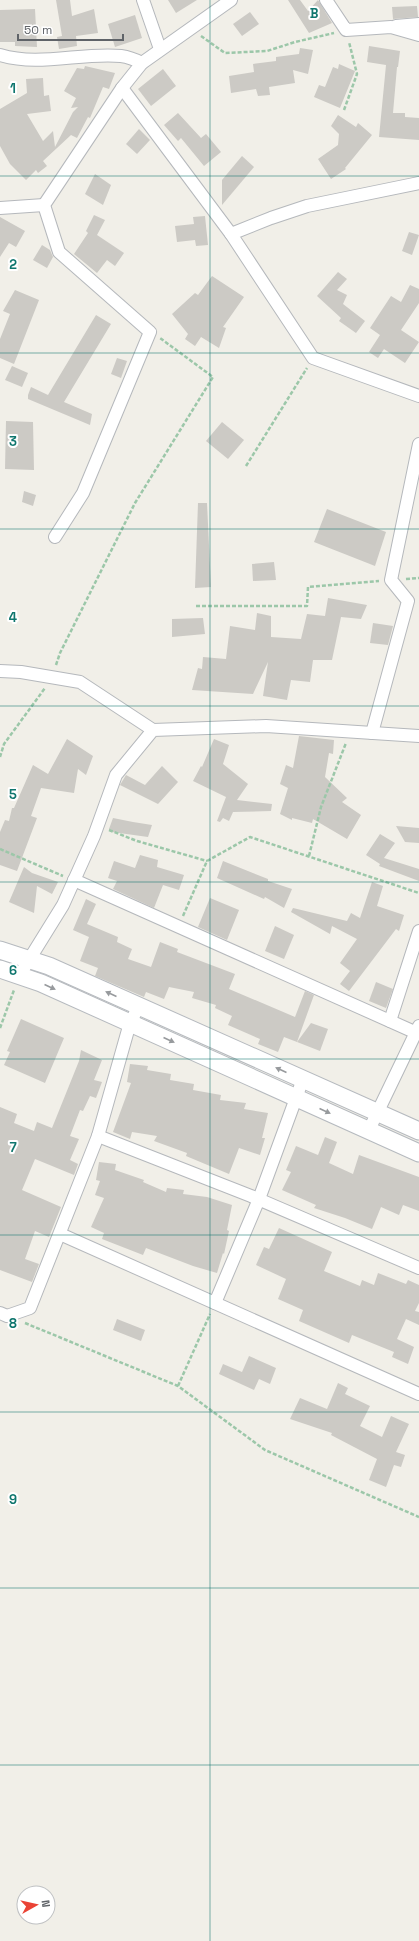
<svg xmlns="http://www.w3.org/2000/svg" width="419" height="1941" viewBox="0 0 419 1941" font-family="'Space Grotesk',sans-serif">
	<style>
		.building { fill: #cccac5 }
		.lines { fill: none; stroke-linecap: round; stroke-linejoin: round }
		.street-casing { stroke: #b5b8bc; stroke-width: 14 }
		.secondary-casing { stroke: #b6babf; stroke-width: 19 }
		.path { stroke: #9cc7a9; stroke-width: 2.5; stroke-dasharray: 4 2; stroke-linecap: butt }
		.street { stroke: #fff; stroke-width: 12 }
		.secondary { stroke: #fff; stroke-width: 17 }
		.oneway { fill: #979a9d }
		.grid { fill: none; stroke: #0f766e; stroke-width: 1; stroke-opacity: 0.55 }
		.grid-label { font-size: 13px; text-anchor: middle; font-weight: bold; fill: #0f766e; stroke: #fff; stroke-width: 4; stroke-linejoin: round; paint-order: stroke }
	</style>
	<rect width="100%" height="100%" fill="#f1efe8"/>
	<g class="building">
		<path d="M56,0H70L72,16L94,9L98,33L76,36L77,46L59,49L57,37L62,36Z"/>
		<path d="M168,0H197L176,13Z"/>
		<path d="M288,0H300L308,11L318,0L332,23L309,33Z"/>
		<path d="M417,6L418,17L393,19L392,7Z"/>
		<path d="M35,9L37,47L15,46V42H0V10Z"/>
		<path d="M250,12L259,24L242,36L233,24Z"/>
		<path d="M135,15L142,38L115,47L108,24Z"/>
		<path d="M369,46L400,51L398,67H397L393,113H405V117L419,118V140L379,137L386,65L367,62Z"/>
		<path d="M300,48L313,50L308,74L293,70L295,83L269,87L270,95L258,96L256,89L231,93L229,76L254,72L253,64L276,61V57L299,54Z"/>
		<path d="M339,64L355,71L340,108L314,97L319,85L325,87L333,67L338,69Z"/>
		<path d="M85,66L115,73L109,89L103,87L90,118L88,117L77,138L71,135L43,161L47,166L38,173L36,170L26,180L10,164L0,146V109L27,93L26,79L43,78L44,96L49,95L51,111L27,114L43,141L53,131L55,147L73,112L78,107L71,108L76,98L64,91L77,68L84,69Z"/>
		<path d="M163,69L176,86L151,106L138,89Z"/>
		<path d="M178,113L201,138L206,134L221,152L204,166L181,138L178,141L164,125Z"/>
		<path d="M338,115L356,127L358,123L372,135L345,168L346,169L331,179L318,159L338,145L339,134L331,126Z"/>
		<path d="M139,129L150,140L137,154L126,144Z"/>
		<path d="M242,156L254,167L222,205V180Z"/>
		<path d="M95,174L111,185L103,205L85,194Z"/>
		<path d="M94,215L105,220L97,235L124,253L115,266L107,260L97,273L74,254L88,233L86,231Z"/>
		<path d="M205,216L208,245L196,246L195,240L177,242L175,226L194,224L193,217Z"/>
		<path d="M0,217L25,231L16,247L9,243L0,257Z"/>
		<path d="M409,232L419,235L412,255L402,251Z"/>
		<path d="M42,245L50,250L53,257L47,268L33,260Z"/>
		<path d="M338,272L347,279L337,290L347,295L343,304L365,321L356,333L339,321L341,318L317,296Z"/>
		<path d="M212,276L244,297L223,327L226,328L219,348L201,337L195,346L185,339L188,334L172,314L195,293L198,295Z"/>
		<path d="M410,285L419,289V303L401,330L419,342L405,363L384,349L378,358L369,352L380,335L370,328L391,296L401,302Z"/>
		<path d="M15,290L39,300L14,364L0,358V339L10,314L3,311Z"/>
		<path d="M96,315L111,324L64,402L92,414L90,425L28,399V395L31,387L48,395Z"/>
		<path d="M117,358L127,361L121,378L111,374Z"/>
		<path d="M12,366L28,373L22,387L5,380Z"/>
		<path d="M6,421L33,422L34,470L5,469Z"/>
		<path d="M222,422L244,440L228,459L206,441Z"/>
		<path d="M24,491L36,495L33,506L22,502Z"/>
		<path d="M198,503H207L211,587L195,588Z"/>
		<path d="M327,509L386,532L375,566L314,542Z"/>
		<path d="M274,562L276,580L253,581L252,564Z"/>
		<path d="M328,598L367,605L361,619L341,617L332,660H313L310,682L291,680L287,700L263,696L268,662L253,694L192,690L198,668L202,669L203,657L226,659L230,626L255,630L257,613L271,616V637L301,639L307,614L325,616Z"/>
		<path d="M203,618L205,634L172,637V619Z"/>
		<path d="M373,623L393,626L388,645L370,643Z"/>
		<path d="M299,736L334,740L333,754L329,753L325,777L347,798L342,802L361,815L347,839L313,819L312,823L292,818V820L280,814L288,788L280,784L286,765L293,768Z"/>
		<path d="M67,739L93,756L86,775L78,769L74,793L41,788L31,816L37,818L17,871L0,865V832L5,820L9,821L12,808H14L33,765L48,774Z"/>
		<path d="M214,739L229,745L223,764L248,784L237,800L272,804L271,811L233,812L229,821L223,818L220,822L217,821L226,797L193,781L201,766L202,767Z"/>
		<path d="M162,766L178,782L158,804L120,785L126,775L145,785Z"/>
		<path d="M113,818L133,822L152,825L148,837L112,832V830L109,829Z"/>
		<path d="M396,826L419,828V843L405,842Z"/>
		<path d="M380,834L395,843L384,858L419,869V881L379,866L380,864L366,855Z"/>
		<path d="M140,855L158,860L157,867L184,875L179,890L163,885L154,908L113,889L117,881L108,878L114,861L135,868Z"/>
		<path d="M223,861L268,879V881L292,889L284,908L265,897L264,899L217,878Z"/>
		<path d="M24,867L32,873L58,882L52,894L37,886L34,913L9,902Z"/>
		<path d="M372,882L383,886L377,906L404,915L399,931L396,929L349,991L340,984L350,971L340,963L357,939L332,926L330,934L291,912L293,908L347,921L351,913L360,918Z"/>
		<path d="M210,898L239,910L227,940L198,927Z"/>
		<path d="M86,899L96,904L87,924L118,937L117,942L132,949L128,959L151,967L160,942L178,949L177,952L235,974L229,989L295,1017L305,991L314,995L297,1042L284,1037L278,1052L258,1044L260,1039L228,1025L232,1016L215,1008L216,1005L192,998L194,992L169,987L164,999L146,992L144,997L95,976L98,968L80,961L89,937L73,930Z"/>
		<path d="M275,926L294,935L284,959L265,951Z"/>
		<path d="M376,982L393,989L386,1008L369,1001Z"/>
		<path d="M21,1019L64,1038L45,1083L4,1065L10,1052L7,1051Z"/>
		<path d="M311,1023L328,1029L320,1051L297,1042Z"/>
		<path d="M81,1050L102,1060L94,1080L102,1082L96,1098L90,1096L83,1111L80,1110L70,1136L79,1139L70,1160L78,1164L74,1175L35,1159L22,1190L61,1207L49,1237L35,1231L25,1259L39,1264L32,1282L0,1270V1107L17,1114L14,1123L34,1131L37,1122L52,1128L79,1061Z"/>
		<path d="M130,1064L148,1066L147,1070L171,1074L170,1080L194,1084L193,1090L221,1095L220,1100L246,1103L244,1109L268,1113L262,1138H265L260,1155L239,1148L229,1174L186,1156L187,1153L154,1141L157,1136L132,1132L130,1139L113,1132L131,1083L127,1082Z"/>
		<path d="M325,1137L337,1142L329,1163L353,1174L359,1155L419,1177V1211L403,1205L399,1215L381,1207L372,1229L345,1218L314,1208L316,1205L282,1190L291,1172L286,1170L296,1146L318,1155Z"/>
		<path d="M99,1162L116,1164L115,1170L144,1180L143,1182L166,1192L167,1188L184,1190L183,1194L207,1197L232,1205L227,1230L229,1231L224,1254L223,1253L217,1273L193,1266L146,1248L143,1255L102,1239L104,1233L91,1227L104,1198L95,1195L100,1181L96,1180Z"/>
		<path d="M279,1228L332,1252L324,1271L360,1286L362,1280L374,1285L378,1273L406,1284L408,1280L419,1285V1303L415,1311L419,1312V1325L406,1319L397,1339L414,1347L408,1364L392,1357L394,1352L352,1335L349,1343L299,1321L303,1310L278,1299L286,1279L256,1265L264,1247L269,1249Z"/>
		<path d="M117,1319L145,1330L141,1341L113,1330Z"/>
		<path d="M249,1356L276,1368L270,1384L259,1379L254,1390L219,1374L223,1364L242,1372Z"/>
		<path d="M338,1383L348,1388L345,1394L370,1406L360,1426L382,1437L391,1416L409,1424L396,1452L405,1455L401,1467L394,1465L386,1487L369,1480L377,1459L331,1435L332,1433L290,1419L300,1398L327,1409Z"/>
	</g>
	<g class="lines">
		<defs>
			<g id="street">
				<path d="M143,0L160,49"/>
				<path d="M326,0L346,30L391,27L419,35"/>
				<path d="M396,26L419,24"/>
				<path d="M0,55C39,67 82,52 121,56C128,57 136,60 142,63"/>
				<path d="M122,88L231,234"/>
				<path d="M419,183L307,206L271,218L231,234L313,358L419,396"/>
				<path d="M0,208L44,205"/>
				<path d="M55,537L83,493L150,332L59,252L44,205L122,88L142,63L231,0"/>
				<path d="M0,671L21,672L80,682L153,730"/>
				<path d="M372,733L408,601L391,580L419,444"/>
				<path d="M74,880L419,1034"/>
				<path d="M19,976L63,905L94,836L116,775L153,730L266,726L419,736"/>
				<path d="M390,1021L419,931"/>
				<path d="M369,1130L419,1026"/>
				<path d="M98,1136L251,1196L419,1268"/>
				<path d="M60,1234L419,1394"/>
				<path d="M215,1303L259,1199L303,1079"/>
				<path d="M0,1313L7,1316L30,1308L98,1136L130,1023L139,1006"/>
			</g>
			<g id="secondary">
				<path d="M0,950L49,966L419,1131"/>
				<path d="M0,969L41,983L419,1153"/>
			</g>
		</defs>
		<use href="#street" class="street-casing"/>
		<use href="#secondary" class="secondary-casing"/>
		<g class="path">
			<path d="M201,36L225,53L267,51L295,42L334,33"/>
			<path d="M344,110L357,74L349,42"/>
			<path d="M246,466L307,368"/>
			<path d="M406,579L419,578"/>
			<path d="M196,606H307L308,587L379,581"/>
			<path d="M56,665L60,653L135,503L213,377L160,338"/>
			<path d="M0,757L4,744L45,688"/>
			<path d="M109,830L137,841L207,861"/>
			<path d="M0,849L63,876"/>
			<path d="M309,856L321,807L346,743"/>
			<path d="M183,916L207,861L250,837L419,893"/>
			<path d="M0,1028L14,990"/>
			<path d="M25,1323L178,1386L265,1450L419,1517"/>
			<path d="M178,1386L210,1314"/>
		</g>
		<use href="#street" class="street"/>
		<use href="#secondary" class="secondary"/>
	</g>
	<defs><path id="oneway-solid" d="M-6-.8H1V-3.2L6.5 0L1 3.2V.8H-6Z"/></defs>
	<g class="oneway">
		<use href="#oneway-solid" transform="translate(50 987) rotate(24)"/>
		<use href="#oneway-solid" transform="translate(111 994) rotate(-156)"/>
		<use href="#oneway-solid" transform="translate(169 1040) rotate(24)"/>
		<use href="#oneway-solid" transform="translate(281 1070) rotate(-156)"/>
		<use href="#oneway-solid" transform="translate(325 1111) rotate(24)"/>
	</g>
	<path class="grid" d="M210,0V1941M0,176H419M0,353H419M0,529H419M0,706H419M0,882H419M0,1059H419M0,1235H419M0,1412H419M0,1588H419M0,1765H419"/>
	<g class="grid-label">
		<text x="314" y="18">B</text>
		<text x="13" y="93">1</text>
		<text x="13" y="269">2</text>
		<text x="13" y="446">3</text>
		<text x="13" y="622">4</text>
		<text x="13" y="799">5</text>
		<text x="13" y="975">6</text>
		<text x="13" y="1152">7</text>
		<text x="13" y="1328">8</text>
		<text x="13" y="1504">9</text>
	</g>
	<g transform="translate(36 1905) rotate(82)"><circle r="19" fill="#ffffff" stroke="#bfc1c3"/>
	<path d="M0-3L7 15L0 10L-7 15Z" fill="#ea4335"/>
	<text y="-6" font-size="11" font-weight="bold" text-anchor="middle" fill="#5f6368">N</text>
	</g>
	<path d="M18 34v6h105v-6" fill="none" stroke="#5f6368" stroke-width="2"/>
	<text x="24" y="34" font-size="12" fill="#5f6368" stroke="#ffffff" stroke-width="3" paint-order="stroke">50 m</text>
</svg>
